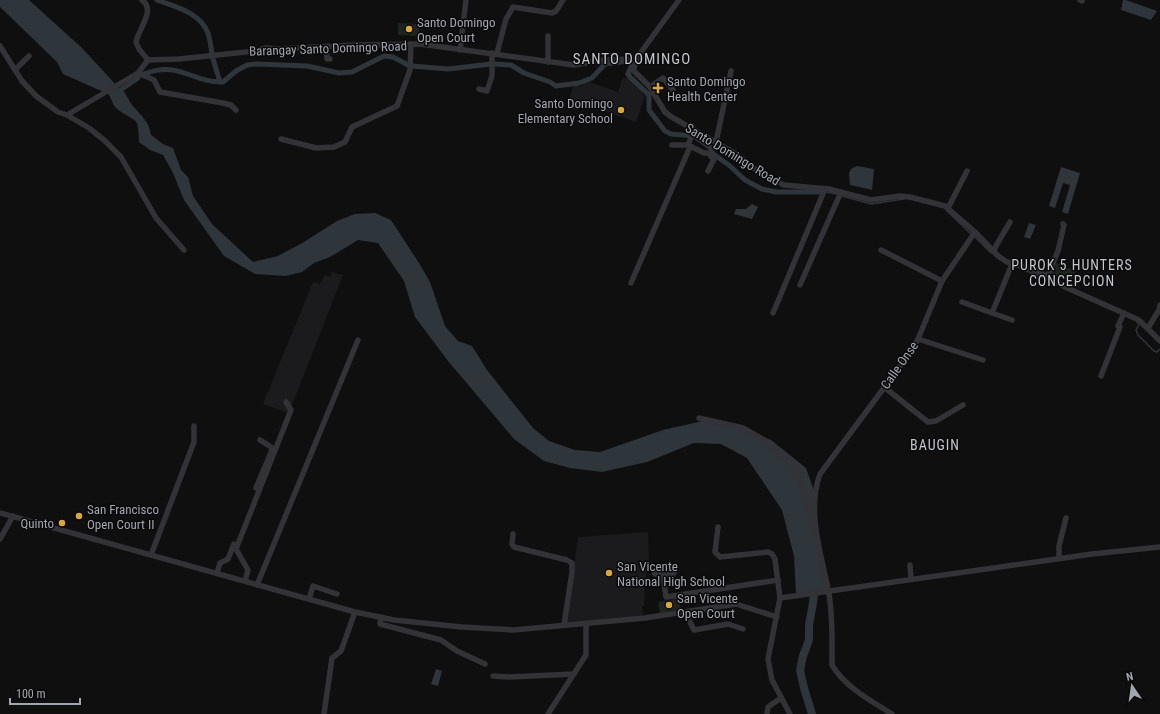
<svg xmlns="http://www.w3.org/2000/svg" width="1160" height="714" viewBox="0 0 1160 714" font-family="'Roboto Condensed',sans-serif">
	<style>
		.built { fill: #1b1b1d }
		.green { fill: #1e241f }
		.water { fill: #2e353b }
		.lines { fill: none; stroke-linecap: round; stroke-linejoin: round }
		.stream { stroke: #2e353b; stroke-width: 1.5 }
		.canal { stroke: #2e353b; stroke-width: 5 }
		.river { stroke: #2e353b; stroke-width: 8 }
		.minor { stroke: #333337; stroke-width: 5.5 }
		.poi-dot { fill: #daa73e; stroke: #0a0a0b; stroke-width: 1.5 }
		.labels { text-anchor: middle; stroke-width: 3; stroke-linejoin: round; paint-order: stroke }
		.poi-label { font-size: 13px; fill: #a2a6af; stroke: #0a0a0b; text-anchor: start }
		.street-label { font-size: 13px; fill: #a2a6af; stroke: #0a0a0b }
		.neighbourhood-label { font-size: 14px; letter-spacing: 1px; fill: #c2c5cc; stroke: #0a0a0b }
		.quarter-label { font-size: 15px; letter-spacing: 1px; fill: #c2c5cc; stroke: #0a0a0b }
	</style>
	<rect width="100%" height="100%" fill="#0f0f10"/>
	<g class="built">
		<path d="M623,77L633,81L645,96L636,122L569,99L574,84L582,87L584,80L618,92Z"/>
		<path d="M332,272L343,275L289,413L263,404L313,282L320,284L325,275L330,277Z"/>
		<path d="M648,532L649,561L645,581L644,606H642L643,616L566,625L578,537Z"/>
	</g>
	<g class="green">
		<path d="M398,23L420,24L419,36L398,35Z"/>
		<path d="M1054,262L1076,271L1071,282L1050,273Z"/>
		<path d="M679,598L681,609L660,613L658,602Z"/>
	</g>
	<g class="water">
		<path d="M0,0H29L82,48L118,87C127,92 127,99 133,106C142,117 149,121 151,135L163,144L173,148L181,170L188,177L193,196L212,224L253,262L278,256L304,242L337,221L355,214L375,213L391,220L419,263L430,282L445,326L458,341L472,346L487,370L533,428L549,441L575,450L600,452L663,430L707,420L733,426L771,440L806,468L813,488L826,589L796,594L794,556L782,510L747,458L721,444L694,443L647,462L602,472L570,468L544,461L514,439L448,361L415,317L404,281L378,243L358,240L330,257L314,263L302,272L286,276L255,274L224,256L184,200L173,173L163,155L150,150L139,142C138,114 137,124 117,109C112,105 112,98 108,94L63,74L57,62L0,7Z"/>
		<path d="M1123,0H1126L1157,11L1151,20L1121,10Z"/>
		<path d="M857,166L874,169L872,190L850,185L849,173L851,169Z"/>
		<path d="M1061,167L1080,173L1068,214L1062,212L1070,185L1063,183L1055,208L1049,206Z"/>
		<path d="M752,204L758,207L752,219L734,214L736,209H746Z"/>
		<path d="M1029,223L1036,225L1030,239L1024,237Z"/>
		<path d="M436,669L442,671L438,686L431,684Z"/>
	</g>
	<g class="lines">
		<g class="stream">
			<path d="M826,192L836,194"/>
			<path d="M842,196L871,204L904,199"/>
			<path d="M946,210L971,234"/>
			<path d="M974,236L991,253"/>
			<path d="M1021,269L1042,277"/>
			<path d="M1137,322L1139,324L1136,330L1138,335L1154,351L1157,352L1160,349"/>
		</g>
		<g class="canal">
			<path d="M157,0C175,7 200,12 208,33C210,39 211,47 212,54"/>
			<path d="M213,59L220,82"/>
			<path d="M495,64L511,65L524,73L550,82L556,86L579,83L592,78L605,64L628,61L632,65L628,74L630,77L649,95V110L665,131L671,134L694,136L711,148L712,153L730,166L745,180L762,189L776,192H822"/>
			<path d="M412,66L448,69L491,64"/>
			<path d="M144,74C180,60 192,83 223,82L236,71L247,65L257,64L307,66L339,73L352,72L384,56L393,57L408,65"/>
			<path d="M116,93L138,78"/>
		</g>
		<path class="river" d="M812,714L804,688L800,670L803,656L809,640V625L813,603L815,585"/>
		<g class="minor">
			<path d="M142,0C156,10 139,28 136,42L139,49L148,60"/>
			<path d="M679,0L639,55L633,70L650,87L665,112L670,116L736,154L761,174L784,185L829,189L871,200L900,196L910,197L945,206L975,232L998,256L1007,262L1037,271L1065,287L1139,320L1160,341"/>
			<path d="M1080,0L1082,1"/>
			<path d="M0,46L22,81L36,96L58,112L67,115L89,128L104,140L121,157L156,218L184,250"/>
			<path d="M326,47L327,59H330"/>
			<path d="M460,50L466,0"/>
			<path d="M497,53L506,19L513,7L552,13L556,11L563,0"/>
			<path d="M148,60L179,59L255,51L266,48L279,49L354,45L420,44L574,65L604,60L637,59"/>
			<path d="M548,62V36"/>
			<path d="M15,70L29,56"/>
			<path d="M138,73L154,80L160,92L223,103L231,105L236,110"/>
			<path d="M650,87L663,78L673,90"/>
			<path d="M479,89L487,91L492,76V53"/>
			<path d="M67,115L138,73L148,60"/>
			<path d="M694,130L688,145L704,153H708L714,159L708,171"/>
			<path d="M281,139L316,148L334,147L345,142L352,127L397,106L410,70L411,44"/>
			<path d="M716,142L731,71"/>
			<path d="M672,145H688"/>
			<path d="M948,208L967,171"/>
			<path d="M881,250L942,281"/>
			<path d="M993,251L1010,222"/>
			<path d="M1047,277L1058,251L1064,225L1063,224"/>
			<path d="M631,283L690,147"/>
			<path d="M800,285L841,192"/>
			<path d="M962,302L992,313L1012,264"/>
			<path d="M773,313L825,189"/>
			<path d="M992,313L1012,320"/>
			<path d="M1148,328L1159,310L1160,305"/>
			<path d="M918,339L983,360"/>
			<path d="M1101,376L1120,327L1118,326L1124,313"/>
			<path d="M884,387L928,422L936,421L963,405"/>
			<path d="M699,418L743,428L764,440L793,465L802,486L815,533"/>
			<path d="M256,488L272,450L271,447L260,440"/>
			<path d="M0,513L355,612L394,620L462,627L513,630L645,618L736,604L777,617"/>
			<path d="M718,527L715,552L720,557L768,552L772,554L775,559L780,598L768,659L772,680L790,714"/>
			<path d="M513,534L512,544L514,547L567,560L572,563V572L564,625"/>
			<path d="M0,539L13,516"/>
			<path d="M151,555L194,442V426"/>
			<path d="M1059,558V546L1066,518"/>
			<path d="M910,565L911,579"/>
			<path d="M674,568V573L663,575L666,597L778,580"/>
			<path d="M654,572L655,574L663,575"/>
			<path d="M217,573L220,563L228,559L234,544"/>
			<path d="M245,581L248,570L236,549L291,410L286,402"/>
			<path d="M257,585L358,340"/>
			<path d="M780,598L1092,554L1160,547"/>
			<path d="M309,599L313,586L337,594"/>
			<path d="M685,612L694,630L728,624L743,629"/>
			<path d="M381,617L380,624L441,640L457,651L485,664"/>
			<path d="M493,676L509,677L574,674"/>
			<path d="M324,714L332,658L341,651L355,612"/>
			<path d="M548,714L586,655V624"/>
			<path d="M767,714L768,707L781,698"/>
			<path d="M892,714C871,701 845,687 832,665C832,642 833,618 829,594C822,556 806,512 820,474L912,350L918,339L942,281L975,232"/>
		</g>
	</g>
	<g class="poi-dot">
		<circle cx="409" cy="29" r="4"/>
		<path d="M656 82h4v4h4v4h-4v4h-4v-4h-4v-4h4z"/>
		<circle cx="621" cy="110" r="4"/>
		<circle cx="79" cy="516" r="4"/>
		<circle cx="62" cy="523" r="4"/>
		<circle cx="609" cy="573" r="4"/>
		<circle cx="669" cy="605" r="4"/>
	</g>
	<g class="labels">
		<g class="poi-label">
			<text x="417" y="27">Santo Domingo<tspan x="417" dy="15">Open Court</tspan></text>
			<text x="667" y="86">Santo Domingo<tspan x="667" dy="15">Health Center</tspan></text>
			<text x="613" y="108" text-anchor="end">Santo Domingo<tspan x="613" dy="15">Elementary School</tspan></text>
			<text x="87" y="514">San Francisco<tspan x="87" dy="15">Open Court II</tspan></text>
			<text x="54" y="528" text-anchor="end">Quinto</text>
			<text x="617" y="571">San Vicente<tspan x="617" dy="15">National High School</tspan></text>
			<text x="677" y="603">San Vicente<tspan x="677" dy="15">Open Court</tspan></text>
		</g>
		<g class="street-label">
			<text transform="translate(328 48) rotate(-2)" y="5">Barangay Santo Domingo Road</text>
			<text transform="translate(733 154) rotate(31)" y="5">Santo Domingo Road</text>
			<text transform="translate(899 365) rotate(-55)" y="5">Calle Onse</text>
		</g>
		<g class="neighbourhood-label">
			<text x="1072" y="270">PUROK 5 HUNTERS<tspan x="1072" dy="16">CONCEPCION</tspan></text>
			<text x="935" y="450">BAUGIN</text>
		</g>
		<g class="quarter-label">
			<text x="632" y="64">SANTO DOMINGO</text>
		</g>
	</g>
	<g transform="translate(1132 686) rotate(347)" stroke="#0a0a0b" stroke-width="3" paint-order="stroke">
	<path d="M0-3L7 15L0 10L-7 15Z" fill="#a2a6af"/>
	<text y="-6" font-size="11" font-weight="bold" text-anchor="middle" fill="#a2a6af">N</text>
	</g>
	<path d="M10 698v6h70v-6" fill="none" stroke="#a2a6af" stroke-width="2"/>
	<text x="16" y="698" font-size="12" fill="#a2a6af" stroke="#0a0a0b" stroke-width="3" paint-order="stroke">100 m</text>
</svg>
